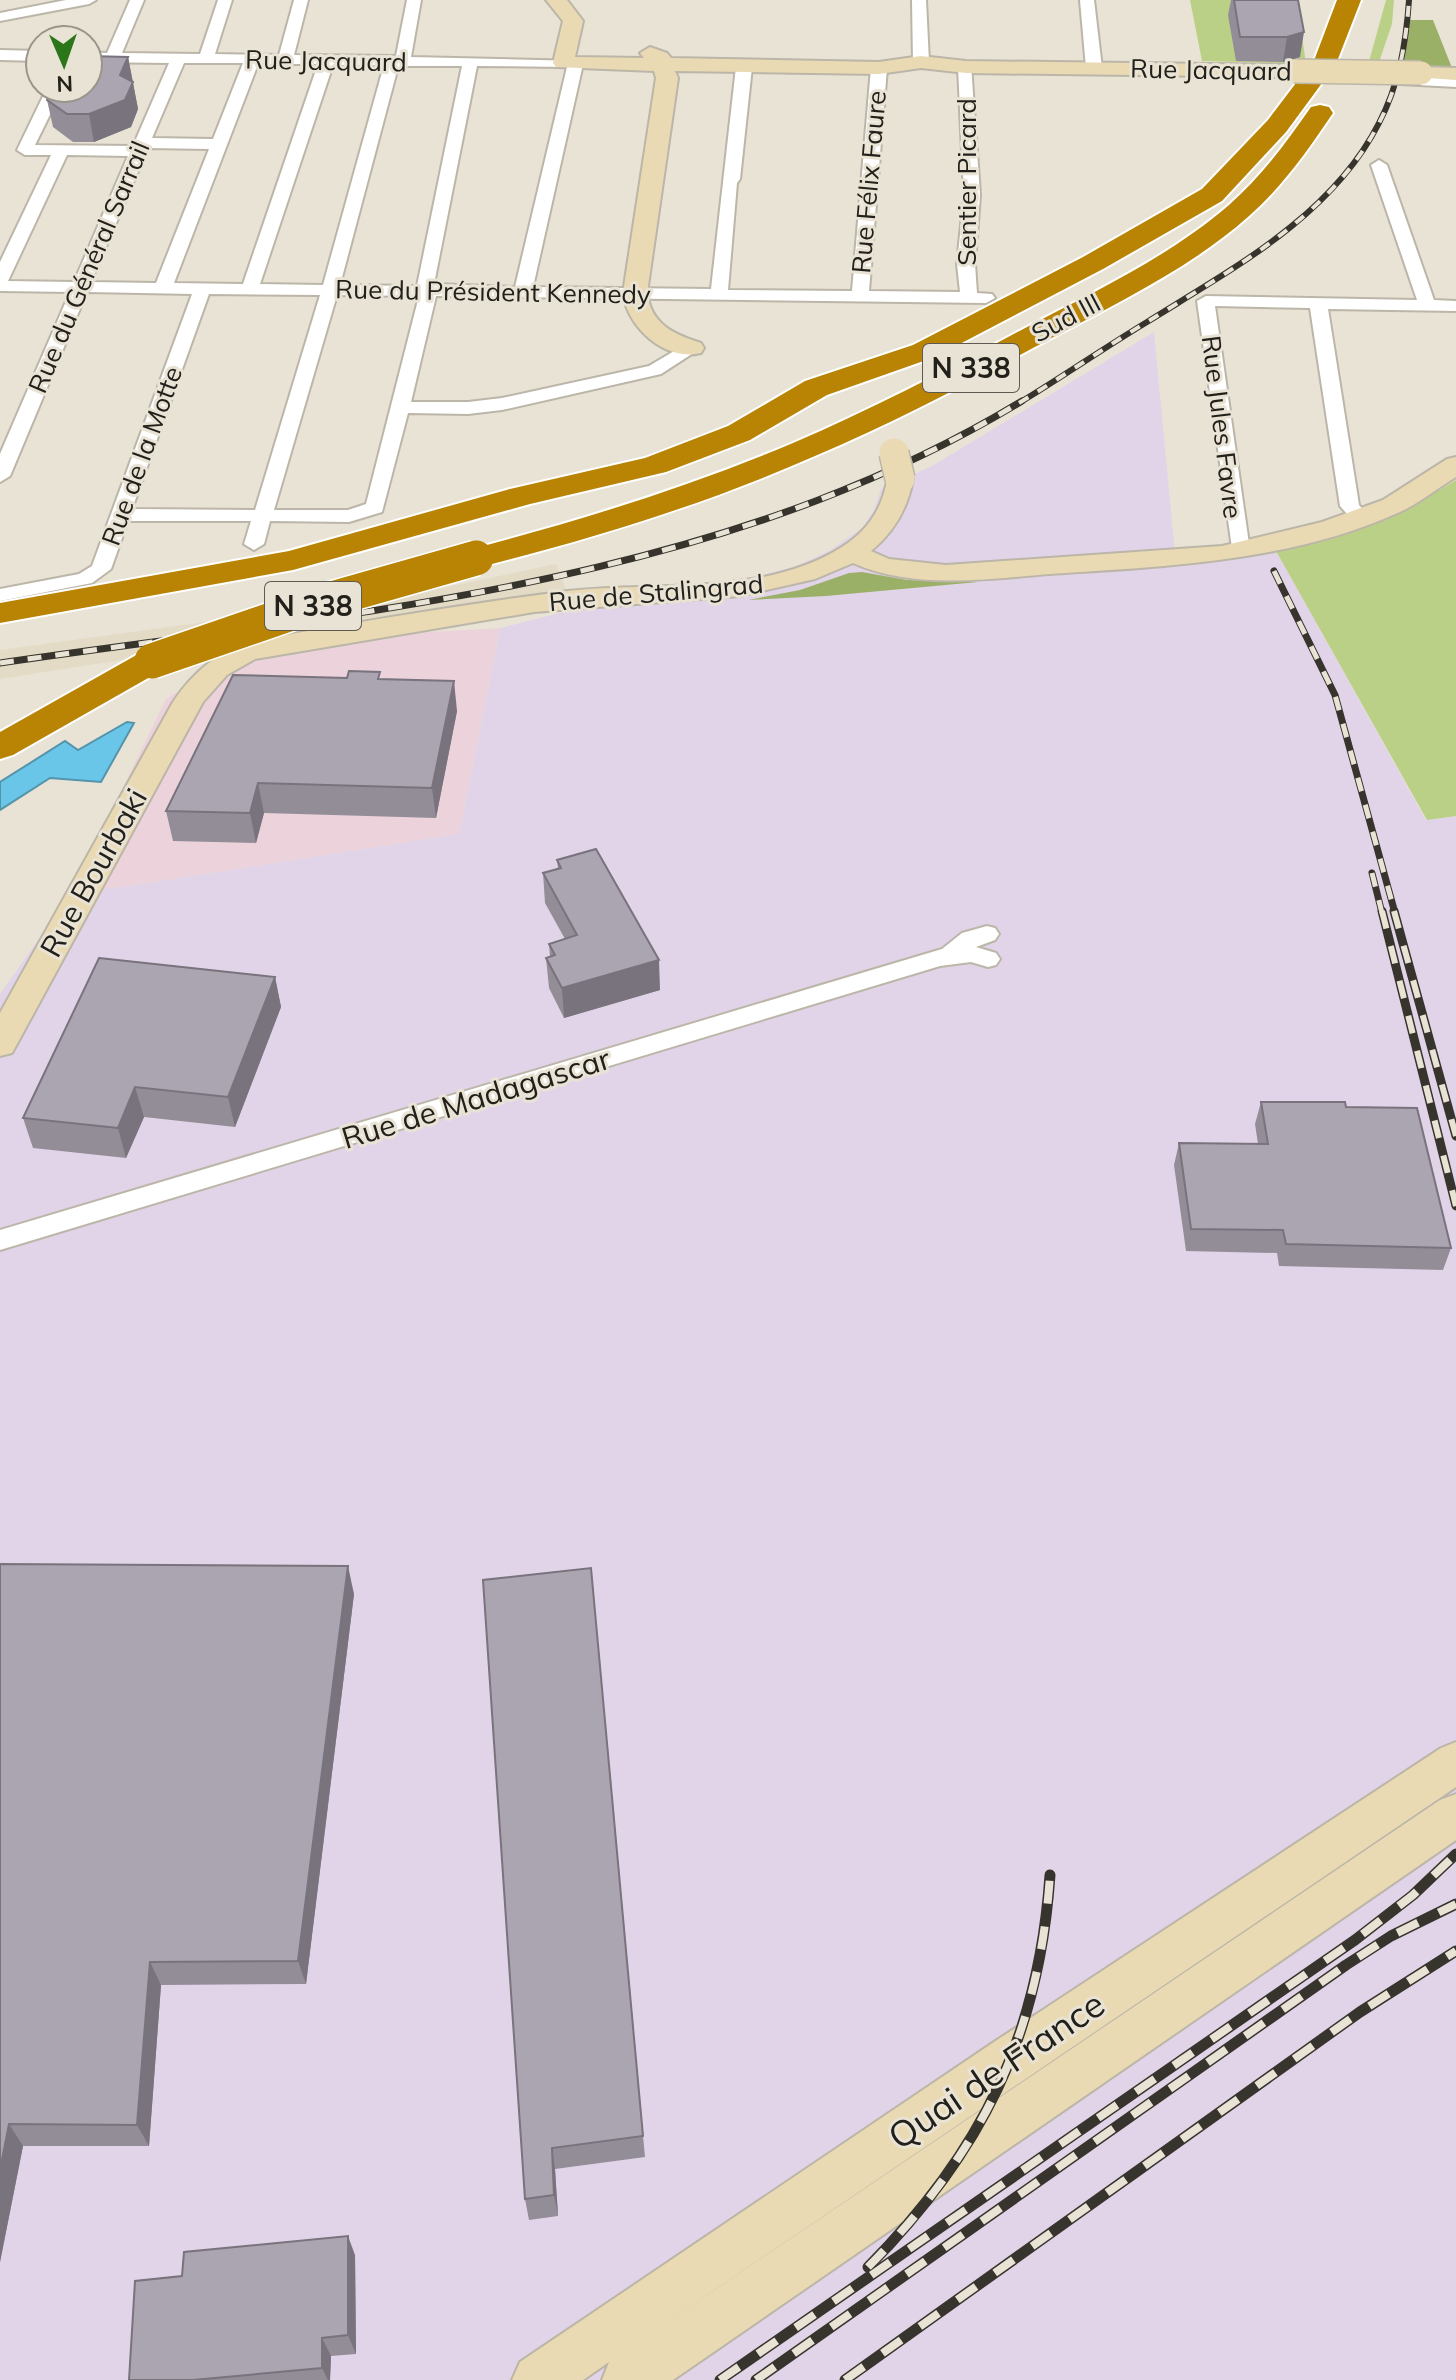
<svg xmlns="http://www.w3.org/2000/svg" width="1456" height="2380" viewBox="0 0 1456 2380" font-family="Mulish,sans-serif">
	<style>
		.commercial { fill: #ebd2db }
		.industrial { fill: #e2d4e8 }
		.built { fill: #e3dbc5 }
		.green { fill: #bbd087 }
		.forest { fill: #9bb067 }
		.water { fill: #6ac6e9; stroke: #5494ab; stroke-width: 2 }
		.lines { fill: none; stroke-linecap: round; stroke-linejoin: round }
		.street-casing { stroke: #bbb6a8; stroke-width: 4 }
		.secondary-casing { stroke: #bbb6a8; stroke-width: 4 }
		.highway-casing { stroke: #fff; stroke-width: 4 }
		.street { fill: #fff; fill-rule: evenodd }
		.secondary { fill: #eadab4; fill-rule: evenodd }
		.highway { fill: #b98304; fill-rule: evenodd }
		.rail-far3-casing { stroke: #36342d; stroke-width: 6 }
		.rail-far2-casing { stroke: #36342d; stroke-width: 7 }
		.rail-far1-casing { stroke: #36342d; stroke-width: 9 }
		.rail-casing { stroke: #36342d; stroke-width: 11 }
		.rail-far3 { stroke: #e9e3d5; stroke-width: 4; stroke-dasharray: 11; stroke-linecap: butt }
		.rail-far2 { stroke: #e9e3d5; stroke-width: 5; stroke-dasharray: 14; stroke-linecap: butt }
		.rail-far1 { stroke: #e9e3d5; stroke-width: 6; stroke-dasharray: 18; stroke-linecap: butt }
		.rail { stroke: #e9e3d5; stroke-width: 8; stroke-dasharray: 23; stroke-linecap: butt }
		.secondary-bridge-far1-casing { stroke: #bbb6a8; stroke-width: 26; stroke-linecap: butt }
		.secondary-bridge-casing { stroke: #bbb6a8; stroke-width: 32; stroke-linecap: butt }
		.highway-bridge-casing { stroke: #fff; stroke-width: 38; stroke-linecap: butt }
		.secondary-bridge-far1 { stroke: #eadab4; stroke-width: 23 }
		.secondary-bridge { stroke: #eadab4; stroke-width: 29 }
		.highway-bridge { stroke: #b98304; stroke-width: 35 }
		.wall { fill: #938d98 }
		.shaded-wall { fill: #78737c }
		.building { fill: #aba4b1; stroke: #78737c; stroke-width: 2 }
		.labels { text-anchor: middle; stroke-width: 6; stroke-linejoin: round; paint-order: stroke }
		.far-street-label { font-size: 26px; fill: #22201a; stroke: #e9e3d5 }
		.shield { fill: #e9e3d5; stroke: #5e5a52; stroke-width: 2 }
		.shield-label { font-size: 28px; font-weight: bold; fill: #22201a }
		.street-label { font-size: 30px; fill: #22201a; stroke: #e9e3d5 }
		.near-street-label { font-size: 36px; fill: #22201a; stroke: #e9e3d5 }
	</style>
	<rect width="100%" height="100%" fill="#e9e3d5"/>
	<path class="commercial" d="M500,628L459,834L122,887L72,892L166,699L218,666L271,641Z"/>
	<path class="industrial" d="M1154,332L1176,564L1232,560L1276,551L1426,820L1456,816V2380H0V994L72,892L122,887L459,834L500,628L659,588L752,578L796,566L829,551L862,528L874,510L881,489L932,466Z"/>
	<path class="built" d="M556,564L566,590L0,679V650L423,592Z"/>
	<g class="green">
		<path d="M1190,0H1297L1306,64L1202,61Z"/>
		<path d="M1386,0H1394L1392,24L1378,65H1368Z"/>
		<path d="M1456,480V816L1427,820L1276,551L1406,510Z"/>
	</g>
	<g class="forest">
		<path d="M1410,20H1433L1452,68L1403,66Z"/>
		<path d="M862,572L907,580L978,582L826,596L748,600L800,590L849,573Z"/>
	</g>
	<path class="water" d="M127,722L134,723L101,782L50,778L0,810V782L65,741L78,750Z"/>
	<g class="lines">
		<defs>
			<g id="street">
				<path d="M66,0H96L89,4L0,21V13Z"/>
				<path d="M130,0H144L122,53L200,54L218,0H232L215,54L279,55L294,0H308L294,55L396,56L407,0H421L411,57L580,61L583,64L533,287L711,289L736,67L744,62L752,67L740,179L737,183L728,290L852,291L871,68L879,63L887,68L869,291L960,292L957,264L964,195L958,67L966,62L971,64L980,195L975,264L977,293L992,294L995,298L986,303L436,296L411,402H468L502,398L649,366L686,344H698L701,348L661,374L502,410L468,414L408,413L382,512L349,522L270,521L264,544L254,550L244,544L251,521H128L111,569L92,583L0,601V589L79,574L92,566L192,294L87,292L10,476L0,482V454L70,292L0,291V262L51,155H25L17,150L47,88H63L35,145L133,146L169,63L88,62V52L107,53ZM184,63H243L213,139L152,138ZM258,64H318L243,284L174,283ZM333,65H384L323,285L260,284ZM408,66H462L417,286L340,285L398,67ZM477,66L567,67L515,287L434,284ZM148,148L209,149L156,283L91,282ZM67,155L128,156L74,282L8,281ZM209,294L320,295L255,510L132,509ZM337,295L419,296L366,504L348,510H274Z"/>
				<path d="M912,0H926L929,62L921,67L913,62Z"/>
				<path d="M1080,0H1094L1102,68L1094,73L1086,68Z"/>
				<path d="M0,50L40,51V61L0,60Z"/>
				<path d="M1405,76L1456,77V87L1400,84L1397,81Z"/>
				<path d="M1379,160L1387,165L1434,300L1456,301V311L1328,309L1359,505L1370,517L1360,523L1353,521L1340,506L1310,308L1215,306L1250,551L1247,555H1233L1197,301L1206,296L1417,300L1371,165Z"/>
				<path d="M987,926L995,928L999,934L995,940L976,947L996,953L1000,959L996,965L988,967L971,962L940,966L0,1250V1230L942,949L962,933Z"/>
			</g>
			<g id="secondary">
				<path d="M546,0H567L583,21L575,57L644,58L640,53L650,47L667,53L671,58L879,62L921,56L966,61L1294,65L1304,71L1294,77L966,73L921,68L879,74L675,71L678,78L647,293C651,324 673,334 701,343L704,348L701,353C665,362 627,327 623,293L656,78L654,71L556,67L553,63L563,21Z"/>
				<path d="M1421,67L1456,68V80L1414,77L1410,73L1414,69Z"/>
				<path d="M1456,457V477C1438,488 1419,503 1400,512C1290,562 1168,566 1050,574C985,579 914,590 853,563L815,579L740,596L534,612L255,659L227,675L203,702L17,1044L12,1053L0,1056V1013L173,702C194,671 219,650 256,640C360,622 464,604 568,591C657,581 763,597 842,547C861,535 876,518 883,496C886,488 886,481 891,473H909L913,479C908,508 894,532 871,551L889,559L946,565L1222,546L1322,522L1383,500L1447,459Z"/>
				<path d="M1456,1742V1787L645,2337L1440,1800L1456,1794V1840L673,2380H602L609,2362L583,2380H512L520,2362L994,2042L1441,1748Z"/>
			</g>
			<g id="highway">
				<path d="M1337,0H1361L1336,64L1286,132L1222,201L1103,269L935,357L827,395L750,440L666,472L530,504L293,570L0,623V603L289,551L510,489L645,458L728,426L805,381L913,345L1083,257L1202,189L1268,120L1315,58Z"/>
				<path d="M1320,105L1329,107L1333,113C1308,150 1283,186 1249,216C1191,268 1117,303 1048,340C972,381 895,422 815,456C706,504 592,539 476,568L464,565L459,558L464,551C576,522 686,488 793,443C873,409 950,368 1027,327C1096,291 1170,256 1229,205C1262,176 1286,143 1311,107Z"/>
				<path d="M152,650L164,653L170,661L164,669L13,755L0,759V732L140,653Z"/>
			</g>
		</defs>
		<use href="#street" class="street-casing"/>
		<use href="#secondary" class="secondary-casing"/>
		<use href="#highway" class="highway-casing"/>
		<use href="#street" class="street"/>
		<use href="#secondary" class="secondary"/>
		<use href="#highway" class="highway"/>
		<defs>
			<path id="rail-far3" d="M1019,403C1062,377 1104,348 1147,322C1232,269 1332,216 1379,123C1399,85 1406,43 1409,0"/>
			<g id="rail-far2">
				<path d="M1274,571L1335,695L1395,913"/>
				<path d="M0,663C346,613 716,587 1022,401"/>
				<path d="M1372,873L1382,913"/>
			</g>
			<g id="rail-far1">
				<path d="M1382,911L1456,1206"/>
				<path d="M1394,911L1456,1136"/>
			</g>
			<g id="rail">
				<path d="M868,2267C981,2153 1039,2037 1050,1875"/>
				<path d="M720,2380L1355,1940L1413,1895L1456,1854"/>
				<path d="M756,2380L1346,1965L1391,1936L1456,1904"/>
				<path d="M845,2380L1360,2012L1456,1951"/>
			</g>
		</defs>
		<use href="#rail-far3" class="rail-far3-casing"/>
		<use href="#rail-far2" class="rail-far2-casing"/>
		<use href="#rail-far1" class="rail-far1-casing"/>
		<use href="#rail" class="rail-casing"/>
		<use href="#rail-far3" class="rail-far3"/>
		<use href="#rail-far2" class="rail-far2"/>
		<use href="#rail-far1" class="rail-far1"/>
		<use href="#rail" class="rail"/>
		<defs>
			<path id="secondary-bridge-far1" d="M1294,71L1421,73"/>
			<path id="secondary-bridge" d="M894,453L900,479"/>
			<path id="highway-bridge" d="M152,661L335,598L476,558"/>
		</defs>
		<use href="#secondary-bridge-far1" class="secondary-bridge-far1-casing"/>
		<use href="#secondary-bridge" class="secondary-bridge-casing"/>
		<use href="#highway-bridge" class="highway-bridge-casing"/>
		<use href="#secondary-bridge-far1" class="secondary-bridge-far1"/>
		<use href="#secondary-bridge" class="secondary-bridge"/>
		<use href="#highway-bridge" class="highway-bridge"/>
	</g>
	<g class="wall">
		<path d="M1231,0H1298L1300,57L1283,62L1236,61L1228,15Z"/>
		<path d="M128,57L138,109L131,127L94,142H73L53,127L47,100L88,88Z"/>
		<path d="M381,679L457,711L436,818L264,813L256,843L173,841L166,811Z"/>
		<path d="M557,860L660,990L564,1018L549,988L546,958L550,957L549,944L565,939L545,903L543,873L558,869Z"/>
		<path d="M275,977L281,1007L235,1127L144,1117L126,1158L33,1148L23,1118Z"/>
		<path d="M1261,1102L1346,1107L1451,1248L1443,1270L1279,1266L1277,1253L1186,1251L1174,1165L1179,1143L1258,1144L1255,1124Z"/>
		<path d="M0,1564L354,1594L306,1984L161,1985L149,2146H23L0,2262Z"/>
		<path d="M591,1568L645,2157L555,2169L558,2216L529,2220L525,2199Z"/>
		<path d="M355,2255L356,2354L331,2356L330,2380H129L182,2276Z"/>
	</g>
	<g class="shaded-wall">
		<path d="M1304,32L1300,57L1283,62L1287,37Z"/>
		<path d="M128,57L138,109L131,127L94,142L89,114L120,75Z"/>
		<path d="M454,681L457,711L436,818L432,788Z"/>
		<path d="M258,783L264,813L256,843L250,813Z"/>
		<path d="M659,960L660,990L564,1018L562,988Z"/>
		<path d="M275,977L281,1007L235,1127L228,1097Z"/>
		<path d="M135,1087L144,1117L126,1158L118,1128Z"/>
		<path d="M348,1566L354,1594L306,1984L298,1961Z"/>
		<path d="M150,1962L161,1985L149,2146L137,2125Z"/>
		<path d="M9,2124L23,2146L0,2262V2170Z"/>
		<path d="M552,2148L555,2169L558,2216L554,2195Z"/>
		<path d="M348,2236L355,2255L356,2354L348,2335Z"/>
		<path d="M322,2338L331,2356L330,2380H328L322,2368Z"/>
	</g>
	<g class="building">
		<path d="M1234,0H1298L1304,32L1287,37H1240Z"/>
		<path d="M88,56L128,57L120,75L133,82L125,100L89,114H67L47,100L53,88H88Z"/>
		<path d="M349,671L380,672L378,679L454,681L432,788L258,783L250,813L166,811L233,675L347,678Z"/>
		<path d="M596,849L659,960L562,988L546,958L555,955L549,944L577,935L543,873L561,868L557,860Z"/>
		<path d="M99,958L275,977L228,1097L135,1087L118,1128L23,1118Z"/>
		<path d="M1261,1102H1345L1346,1107L1417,1108L1451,1248L1286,1244L1283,1230L1191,1229L1179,1143L1268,1144Z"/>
		<path d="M0,1564L348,1566L298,1961L150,1962L137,2125L9,2124L0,2170Z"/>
		<path d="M591,1568L643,2136L552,2148L554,2195L525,2199L483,1580Z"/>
		<path d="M348,2236V2335L322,2338V2368L193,2380H129L135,2281L182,2276L184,2252Z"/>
	</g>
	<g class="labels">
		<g class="far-street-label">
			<text transform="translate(326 61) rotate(1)" y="9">Rue Jacquard</text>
			<text transform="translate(1211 70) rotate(1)" y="9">Rue Jacquard</text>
			<text transform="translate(869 182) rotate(-85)" y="9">Rue Félix Faure</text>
			<text transform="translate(967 182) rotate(-90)" y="9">Sentier Picard</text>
			<text transform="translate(89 267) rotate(-67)" y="9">Rue du Général Sarrail</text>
			<text transform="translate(493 292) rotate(1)" y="9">Rue du Président Kennedy</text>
			<text transform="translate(1066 318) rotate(-28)" y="9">Sud III</text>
			<text transform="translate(1222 427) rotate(83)" y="9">Rue Jules Favre</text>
			<text transform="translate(142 456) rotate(-70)" y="9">Rue de la Motte</text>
			<text transform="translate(656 593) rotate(-5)" y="9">Rue de Stalingrad</text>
		</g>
		<g class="shield">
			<rect x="923" y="344" width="96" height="48" rx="6"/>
			<rect x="265" y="582" width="96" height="48" rx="6"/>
		</g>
		<g class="shield-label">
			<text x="971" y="378">N 338</text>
			<text x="313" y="616">N 338</text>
		</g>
		<g class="street-label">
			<text transform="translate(94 873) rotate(-61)" y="10">Rue Bourbaki</text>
			<text transform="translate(476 1099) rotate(-17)" y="10">Rue de Madagascar</text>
		</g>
		<g class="near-street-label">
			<text transform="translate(996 2070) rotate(-34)" y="13">Quai de France</text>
		</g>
	</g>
	<g transform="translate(64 64) rotate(178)"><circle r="38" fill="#e9e3d5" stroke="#99958a" stroke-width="2"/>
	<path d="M0-6L14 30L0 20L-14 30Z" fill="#2c761a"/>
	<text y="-12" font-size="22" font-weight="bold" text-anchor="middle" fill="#22201a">N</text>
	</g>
</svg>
